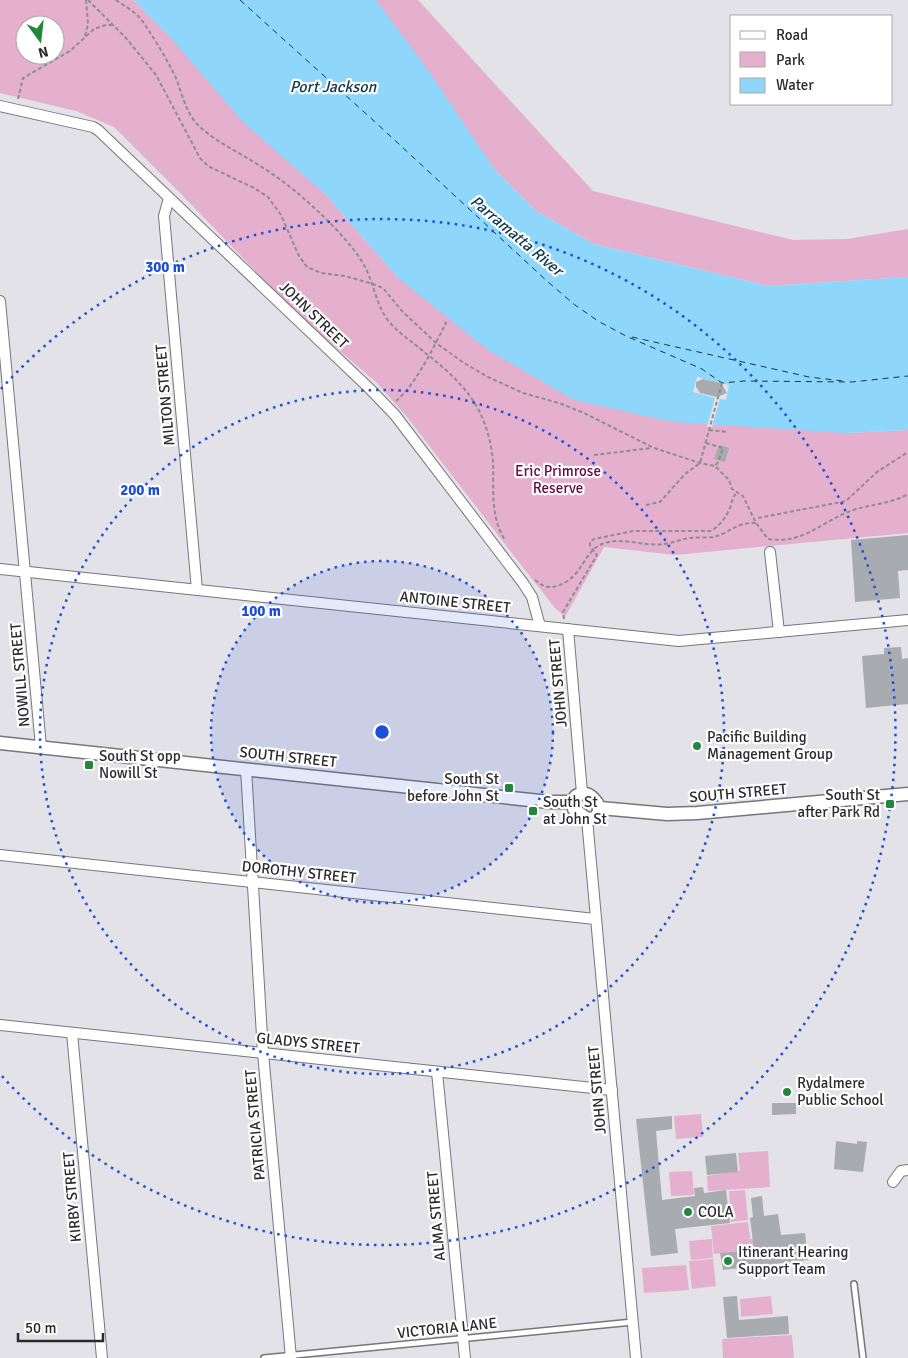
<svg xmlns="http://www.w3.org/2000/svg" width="908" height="1358" viewBox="0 0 908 1358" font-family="Signika,sans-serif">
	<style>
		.green { fill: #e4b0ce; fill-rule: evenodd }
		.water { fill: #8ed6fa }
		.pier { fill: #e2e2e8 }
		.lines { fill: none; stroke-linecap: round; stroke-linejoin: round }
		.ferry { stroke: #0e394c; stroke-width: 1; stroke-dasharray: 6 5; stroke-linecap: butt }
		.building { fill: #a8abb0 }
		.service-casing { stroke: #76767b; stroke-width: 8 }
		.minor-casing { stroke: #76767b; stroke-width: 12 }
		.tertiary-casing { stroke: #76767b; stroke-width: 15 }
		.path { stroke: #8d8d92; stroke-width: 2; stroke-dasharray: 4 2.5; stroke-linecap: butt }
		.service { stroke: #fff; stroke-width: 5 }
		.minor { stroke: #fff; stroke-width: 10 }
		.tertiary { stroke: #fff; stroke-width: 12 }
		.ring { fill: none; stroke: #1d4ed8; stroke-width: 2.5; stroke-dasharray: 2.5 5 }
		.poi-dot { fill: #23873b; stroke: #fff; stroke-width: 2 }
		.labels { text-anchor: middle; stroke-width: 4.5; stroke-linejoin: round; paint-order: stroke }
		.street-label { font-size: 15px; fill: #2b2b2e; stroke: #fff }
		.park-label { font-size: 15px; fill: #66074b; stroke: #fff }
		.poi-label { font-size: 15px; fill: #2b2b2e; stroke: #fff; text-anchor: start }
		.water-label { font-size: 16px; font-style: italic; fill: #0e394c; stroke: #fff }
		.centre { fill: #1d4ed8; stroke: #fff; stroke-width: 2.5 }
		.ring-label { font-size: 15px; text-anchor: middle; font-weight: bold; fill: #1d4ed8; stroke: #fff; stroke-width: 4.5; stroke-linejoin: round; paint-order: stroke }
	</style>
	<rect width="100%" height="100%" fill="#e2e2e8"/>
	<g class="green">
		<path d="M0,0H134L327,196L398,278L846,433L908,430V533L675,555L604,547L565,617L555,608L521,565L407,417L377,383L297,314L182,195L114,127L76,111L0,93ZM25,25H55V55H25Z"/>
		<path d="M375,0H418L593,191L793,240L847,239L908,229V277L768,286L594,244L536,211L495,170Z"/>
		<path d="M701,1114L703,1137L676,1139L674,1116Z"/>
		<path d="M768,1151L770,1187L708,1191L707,1176L740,1171L738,1153Z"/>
		<path d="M692,1171L694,1195L671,1196L669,1172Z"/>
		<path d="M745,1190L748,1220L731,1222L729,1191Z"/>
		<path d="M748,1222L750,1239L778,1237V1247L714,1254L711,1226Z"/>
		<path d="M712,1239L713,1258L691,1260L689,1241Z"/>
		<path d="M713,1259L716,1286L692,1289L689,1261Z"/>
		<path d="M686,1265L689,1290L644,1293L642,1268Z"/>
		<path d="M771,1296L773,1314L741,1317L740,1299Z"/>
		<path d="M792,1335L794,1358H723L722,1339Z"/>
	</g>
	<path class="water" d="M134,0H376L428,70L495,170L536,211L594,244L768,286L908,277V430L846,433L673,422L574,400L488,350L398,278L327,196L243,122L170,37Z"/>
	<path class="pier" d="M697,377L729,385L726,400L720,399L712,427H707L715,398L693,392Z"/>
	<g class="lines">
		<g class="ferry">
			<path d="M240,0L374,121L548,282L575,305L598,321L626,336L702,369L722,383L744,381L852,382L908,376"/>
			<path d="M632,337L809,377L843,381"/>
		</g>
	</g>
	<g class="building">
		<path d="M703,379L721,383L727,393L717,397L700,393L696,387V382Z"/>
		<path d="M719,445L729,448L725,462L714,459Z"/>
		<path d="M908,535V570L898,571L900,598L855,602L851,540Z"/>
		<path d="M901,647L902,659L908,658V704L866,708L862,656L884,654V648Z"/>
		<path d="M772,1103H796V1114L772,1115Z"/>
		<path d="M672,1116V1129L656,1131L662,1200L695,1196L694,1188L703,1187L704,1193L726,1190L730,1223L675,1229L678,1253L651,1256L636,1119Z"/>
		<path d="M836,1141L857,1144V1141L867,1142L863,1172L834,1169Z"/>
		<path d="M736,1153L738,1172L707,1175L705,1156Z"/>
		<path d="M762,1196L764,1216L778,1214L781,1235L805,1233L808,1260L723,1270L720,1253L754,1250L750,1218L753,1217L751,1198Z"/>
		<path d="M737,1296L739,1320L788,1316L789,1334L727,1338L723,1297Z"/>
	</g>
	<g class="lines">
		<defs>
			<g id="service">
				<path d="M854,1284L863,1358"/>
				<path d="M264,1358L633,1322"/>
			</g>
			<g id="minor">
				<path d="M0,106L93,127L98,130L370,389L395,415L523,583L532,597L540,626"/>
				<path d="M169,198L164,216L197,590"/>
				<path d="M0,301L41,747"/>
				<path d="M770,552L779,632"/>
				<path d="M0,569L679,641L908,620"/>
				<path d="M568,629L582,793"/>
				<path d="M246,769L263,1053L291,1358"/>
				<path d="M587,819L636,1358"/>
				<path d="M0,855L595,919"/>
				<path d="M0,1025L612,1090"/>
				<path d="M72,1033L102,1358"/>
				<path d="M437,1072L465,1358"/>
				<path d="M893,1182L901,1171L908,1170"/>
			</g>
			<g id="tertiary">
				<path d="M0,743L549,802H572"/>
				<path d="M582,793C591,794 600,803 599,812L595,818L587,819L574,809L573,800L576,796Z"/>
				<path d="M600,808L667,814L697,813L908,794"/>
			</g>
		</defs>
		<use href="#service" class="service-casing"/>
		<use href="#minor" class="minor-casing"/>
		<use href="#tertiary" class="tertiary-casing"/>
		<g class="path">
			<path d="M88,0L126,38L156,75L200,158L208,166L254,188L268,197L281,215L299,256L307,267L321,273L345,276L373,284L383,288L402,311L436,343L464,363L488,377L523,393L559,403L584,413L654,448L700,463L715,466L729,480L732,489L743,496L756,523L768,539C803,544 818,524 848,512C867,504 889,505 908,494"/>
			<path d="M116,0C123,5 134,11 140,18C150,31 168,61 175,76C182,92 185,111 197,124C211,138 230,148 247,158C266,169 285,182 302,197C321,213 354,245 365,267C374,284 376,304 387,319C395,330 407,338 418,347C438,363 460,380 474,402C485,419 492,443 493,463C494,489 490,517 505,540"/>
			<path d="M85,36L88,24L86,0"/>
			<path d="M18,99L23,78L70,51L94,29L106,25H112"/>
			<path d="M396,401C417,383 433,348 446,323L442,321"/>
			<path d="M709,430L728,432"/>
			<path d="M706,443L723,448L718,462L715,466"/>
			<path d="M594,455L652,448"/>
			<path d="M646,505L660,502L685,474L700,463L722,383"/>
			<path d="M758,518L846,501L877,472L908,452"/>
			<path d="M535,580C546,589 553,589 566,582C583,572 585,551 602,544C621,536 644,547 664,544C673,543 681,539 690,538C697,537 706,538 713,537C731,533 735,522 756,523"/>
			<path d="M564,619L563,612L597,555L590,546V542L594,539L633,531H711C720,526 726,517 730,508C732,502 732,497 737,493"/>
		</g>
		<use href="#service" class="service"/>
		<use href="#minor" class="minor"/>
		<use href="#tertiary" class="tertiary"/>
	</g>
	<circle cx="382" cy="732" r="171" fill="#1d4ed8" fill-opacity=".12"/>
	<g class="ring">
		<circle cx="382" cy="732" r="171"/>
		<circle cx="382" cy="732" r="342"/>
		<path d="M1 389A513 513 0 1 1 1 1075"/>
	</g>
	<g class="poi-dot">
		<circle cx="697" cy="746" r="5"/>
		<rect x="84" y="760" width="10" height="10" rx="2.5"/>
		<rect x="504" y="783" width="10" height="10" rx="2.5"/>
		<rect x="885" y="799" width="10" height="10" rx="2.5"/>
		<rect x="528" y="806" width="10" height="10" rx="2.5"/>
		<circle cx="787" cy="1092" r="5"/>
		<circle cx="688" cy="1212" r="5"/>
		<circle cx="728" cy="1261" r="5"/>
	</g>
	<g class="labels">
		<g class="street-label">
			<text transform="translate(314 315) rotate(44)" y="5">JOHN STREET</text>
			<text transform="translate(165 395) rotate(-95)" y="5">MILTON STREET</text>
			<text transform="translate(455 602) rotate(6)" y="5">ANTOINE STREET</text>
			<text transform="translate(20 675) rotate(-95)" y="5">NOWILL STREET</text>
			<text transform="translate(558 683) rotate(-95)" y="5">JOHN STREET</text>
			<text transform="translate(288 757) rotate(6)" y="5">SOUTH STREET</text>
			<text transform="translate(738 793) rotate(-5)" y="5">SOUTH STREET</text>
			<text transform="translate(299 872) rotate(6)" y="5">DOROTHY STREET</text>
			<text transform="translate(308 1043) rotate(6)" y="5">GLADYS STREET</text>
			<text transform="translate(597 1090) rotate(-95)" y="5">JOHN STREET</text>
			<text transform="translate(255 1125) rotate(-95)" y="5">PATRICIA STREET</text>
			<text transform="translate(72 1197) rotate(-95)" y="5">KIRBY STREET</text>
			<text transform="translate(436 1216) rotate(-95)" y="5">ALMA STREET</text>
			<text transform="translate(447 1328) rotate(-6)" y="5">VICTORIA LANE</text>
		</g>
		<g class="park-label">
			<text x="558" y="476">Eric Primrose<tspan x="558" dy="17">Reserve</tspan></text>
		</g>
		<g class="poi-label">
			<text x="707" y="742">Pacific Building<tspan x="707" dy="17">Management Group</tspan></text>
			<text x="99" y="761">South St opp<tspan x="99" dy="17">Nowill St</tspan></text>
			<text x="499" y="784" text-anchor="end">South St<tspan x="499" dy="17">before John St</tspan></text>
			<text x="880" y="800" text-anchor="end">South St<tspan x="880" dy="17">after Park Rd</tspan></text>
			<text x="543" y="807">South St<tspan x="543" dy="17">at John St</tspan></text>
			<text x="797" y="1088">Rydalmere<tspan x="797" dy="17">Public School</tspan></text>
			<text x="698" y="1217">COLA</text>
			<text x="738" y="1257">Itinerant Hearing<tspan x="738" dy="17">Support Team</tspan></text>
		</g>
		<g class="water-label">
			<text x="333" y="92">Port Jackson</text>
			<text transform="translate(517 235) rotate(40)" y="6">Parramatta River</text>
		</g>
	</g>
	<circle cx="382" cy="732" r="8" class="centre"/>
	<g class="ring-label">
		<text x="165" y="272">300 m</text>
		<text x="140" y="495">200 m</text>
		<text x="261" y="616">100 m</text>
	</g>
	<rect x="730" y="15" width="162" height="90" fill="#ffffff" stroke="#aaaaab"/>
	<rect x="740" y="31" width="25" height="8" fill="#ffffff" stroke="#aaaaab"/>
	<text x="776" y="40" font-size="15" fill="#2b2b2e">Road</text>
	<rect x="740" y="52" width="25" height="15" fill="#e4b0ce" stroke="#aaaaab"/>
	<text x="776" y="65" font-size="15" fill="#2b2b2e">Park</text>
	<rect x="740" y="78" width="25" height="15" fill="#8ed6fa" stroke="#aaaaab"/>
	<text x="776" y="90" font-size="15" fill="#2b2b2e">Water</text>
	<g transform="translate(40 40) rotate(165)"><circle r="24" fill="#ffffff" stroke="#aaaaab"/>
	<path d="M0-4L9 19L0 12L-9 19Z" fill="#23873b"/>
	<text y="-8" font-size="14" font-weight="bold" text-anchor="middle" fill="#2b2b2e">N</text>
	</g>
	<path d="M18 1333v8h85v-8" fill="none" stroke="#2b2b2e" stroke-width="2.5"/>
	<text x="25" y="1333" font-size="15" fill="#2b2b2e" stroke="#ffffff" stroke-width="4" paint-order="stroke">50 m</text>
</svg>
